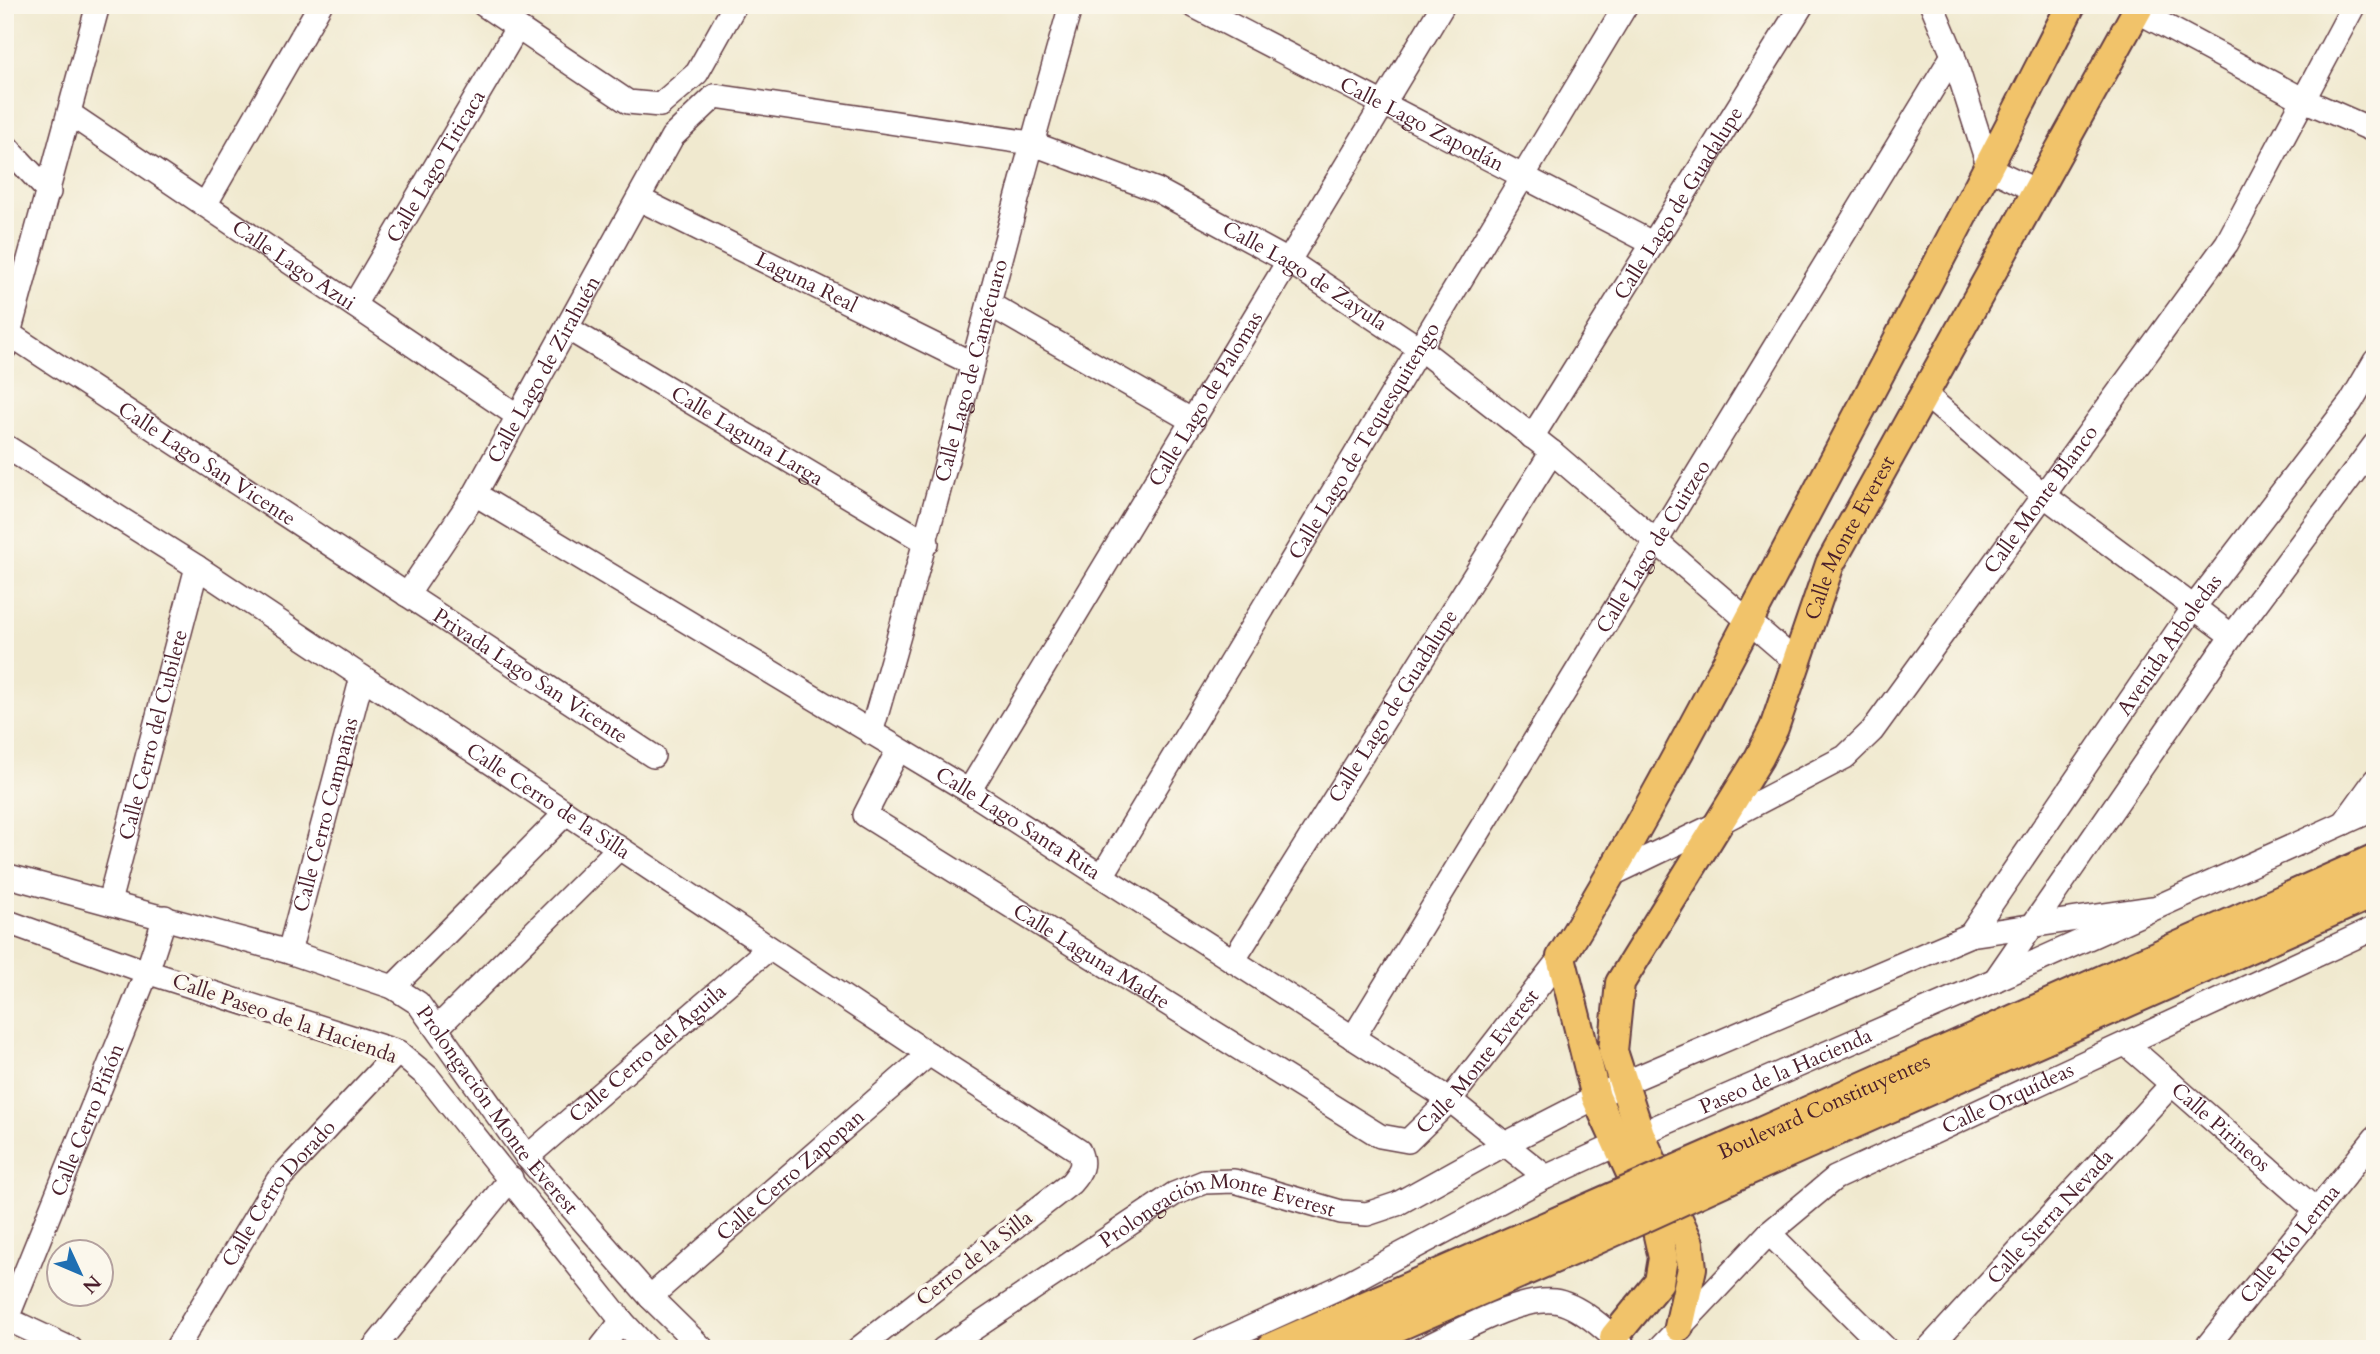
<svg xmlns="http://www.w3.org/2000/svg" width="2380" height="1354" viewBox="0 0 2380 1354" font-family="Cardo,serif">
	<style>
		.lines { fill: none; stroke-linecap: round; stroke-linejoin: round }
		.minor-casing { stroke: #633d44; stroke-width: 26 }
		.major-casing { stroke: #633d44; stroke-width: 32 }
		.highway-casing { stroke: #633d44; stroke-width: 37 }
		.minor { stroke: #fff; stroke-width: 23 }
		.major { stroke: #f1c36a; stroke-width: 28 }
		.highway { stroke: #f1c36a; stroke-width: 33 }
		.highway-bridge-casing { stroke: #633d44; stroke-width: 37; stroke-linecap: butt }
		.highway-bridge { stroke: #f1c36a; stroke-width: 33 }
		.labels { text-anchor: middle; stroke-width: 7; stroke-linejoin: round; paint-order: stroke }
		.street-label { font-size: 21px; fill: #4a1f2b; stroke: #fbf7ec }
	</style>
	<rect width="100%" height="100%" fill="#fbf7ec"/>
	<filter id="ink" filterUnits="userSpaceOnUse"><feTurbulence type="fractalNoise" baseFrequency=".0143" numOctaves="2"/><feDisplacementMap in="SourceGraphic" scale="14" xChannelSelector="R" yChannelSelector="G"/><feConvolveMatrix kernelMatrix="1 2 1 2 8 2 1 2 1" color-interpolation-filters="sRGB"/></filter>
	<filter id="wash" filterUnits="userSpaceOnUse"><feTurbulence type="fractalNoise" baseFrequency=".00686" numOctaves="4" result="noise"/><feDisplacementMap in="SourceGraphic" scale="28" xChannelSelector="R" yChannelSelector="G"/><feGaussianBlur stdDeviation="1.57" result="paint"/><feColorMatrix in="noise" values="0 0 0 0 0 0 0 0 0 0 0 0 0 0 0 0 0 1.4 0 .05"/><feComposite in="paint" operator="in"/></filter>
	<g filter="url(#wash)">
		<rect width="100%" height="100%" fill="#f0e9cf"/>
	</g>
	<g filter="url(#ink)">
		<g class="lines">
			<defs>
				<g id="minor">
					<path d="M484,5L628,102L660,105"/>
					<path id="s1" d="M1192,5L1652,243"/>
					<path d="M1932,5L1953,55L1989,168L2037,191"/>
					<path d="M2137,11L2304,100L2375,131"/>
					<path id="s2" d="M715,96L1031,143L1157,190L1290,262L1419,348L1552,452L1795,661"/>
					<path d="M660,105L697,73L735,5"/>
					<path id="s3" d="M70,114L518,416"/>
					<path d="M5,145L49,192"/>
					<path id="s4" d="M639,199L973,364"/>
					<path d="M205,205L320,5"/>
					<path d="M989,304L1193,421"/>
					<path id="s5" d="M354,305L517,28"/>
					<path id="s6" d="M567,328L927,543"/>
					<path id="s7" d="M8,333L653,756"/>
					<path d="M5,348L98,5"/>
					<path d="M1923,393L2045,496L2232,636"/>
					<path id="s8" d="M1532,437L1802,5"/>
					<path id="s9" d="M5,446L197,567L929,1054L1079,1151C1085,1165 1081,1171 1071,1183L858,1349"/>
					<path id="s10" d="M475,494L969,791L1450,1100L1546,1177"/>
					<path id="s11" d="M407,595L475,494L672,137L715,96"/>
					<path id="s12" d="M871,733C942,492 1001,247 1071,5"/>
					<path id="s13" d="M898,750L865,815L1380,1136L1408,1141L1450,1100L1561,957"/>
					<path id="s14" d="M969,791L1443,5"/>
					<path d="M2344,823L2375,780"/>
					<path id="s15" d="M1613,874L1717,824L1845,757L1872,731L2227,243L2354,5"/>
					<path id="s16" d="M5,875L289,952L393,987L418,1003L527,1157L650,1297L703,1349"/>
					<path id="s17" d="M1102,876L1626,5"/>
					<path id="s18" d="M109,902L197,567"/>
					<path d="M5,921L147,972L398,1052L428,1077L622,1321L648,1349"/>
					<path id="s19" d="M1970,935L2194,607L2351,402L2375,361"/>
					<path id="s20" d="M289,952L362,677"/>
					<path id="s21" d="M1233,961L1552,452"/>
					<path d="M1995,980L2232,636L2375,444"/>
					<path d="M393,987L566,813"/>
					<path d="M437,1028L619,848"/>
					<path id="s22" d="M1353,1038L1953,55"/>
					<path id="s23" d="M2126,1044L2317,1211"/>
					<path id="s24" d="M527,1157L769,948"/>
					<path d="M1769,1233L1886,1349"/>
					<path id="s25" d="M650,1297L929,1054"/>
					<path d="M5,1318L71,1349"/>
					<path id="s26" d="M5,1323L147,972L165,917"/>
					<path id="s27" d="M176,1349L278,1180L398,1052"/>
					<path d="M373,1349L511,1178"/>
					<path d="M600,1349L622,1321"/>
					<path id="s28" d="M943,1349L1174,1194L1204,1182L1234,1181L1341,1212L1367,1214L1397,1204L1507,1143L1622,1084L1970,935L2151,908"/>
					<path id="s29" d="M1203,1349L1338,1288L1546,1177L1640,1134L1995,980L2375,809"/>
					<path d="M1422,1349C1457,1333 1517,1297 1554,1301C1579,1304 1608,1332 1626,1349"/>
					<path id="s30" d="M1659,1349L1769,1233L1835,1178L2375,928"/>
					<path id="s31" d="M1928,1349L2172,1084"/>
					<path id="s32" d="M2205,1349L2375,1138"/>
				</g>
				<g id="major">
					<path id="s33" d="M1679,1327L1692,1268L1689,1243L1640,1134L1613,1051L1620,983L1759,758L1774,728L1830,564L2140,5"/>
					<path d="M1614,1337L1659,1282L1663,1258L1657,1231L1596,1097L1561,957C1643,825 1714,686 1787,549C1883,368 1979,188 2071,5"/>
				</g>
				<g id="highway">
					<path id="s34" d="M1717,1154L2375,861"/>
					<path d="M1728,1177L2375,890"/>
					<path d="M1273,1349L1564,1221"/>
					<path d="M1340,1349L1577,1246"/>
				</g>
			</defs>
			<use href="#minor" class="minor-casing"/>
			<use href="#major" class="major-casing"/>
			<use href="#highway" class="highway-casing"/>
			<use href="#minor" class="minor"/>
			<use href="#major" class="major"/>
			<use href="#highway" class="highway"/>
			<defs>
				<g id="highway-bridge">
					<path d="M1564,1221L1717,1154"/>
					<path d="M1577,1246L1728,1177"/>
				</g>
			</defs>
			<use href="#highway-bridge" class="highway-bridge-casing"/>
			<use href="#highway-bridge" class="highway-bridge"/>
		</g>
	</g>
	<g class="labels">
		<g class="street-label">
			<text dy="7" stroke="none"><textPath href="#s1" startOffset="259">Calle Lago Zapotlán</textPath></text>
			<text dy="7" stroke="none"><textPath href="#s5" startOffset="161">Calle Lago Titicaca</textPath></text>
			<text dy="7" stroke="none"><textPath href="#s8" startOffset="276">Calle Lago de Guadalupe</textPath></text>
			<text dy="7" stroke="none"><textPath href="#s3" startOffset="270">Calle Lago Azui</textPath></text>
			<text dy="7" stroke="none"><textPath href="#s2" startOffset="625">Calle Lago de Zayula</textPath></text>
			<text dy="7" stroke="none"><textPath href="#s4" startOffset="187">Laguna Real</textPath></text>
			<text dy="7" stroke="none"><textPath href="#s11" startOffset="264">Calle Lago de Zirahuén</textPath></text>
			<text dy="7" stroke="none"><textPath href="#s12" startOffset="376">Calle Lago de Camécuaro</textPath></text>
			<text dy="7" stroke="none"><textPath href="#s14" startOffset="458">Calle Lago de Palomas</textPath></text>
			<text dy="7" stroke="none"><textPath href="#s6" startOffset="210">Calle Laguna Larga</textPath></text>
			<text dy="7" stroke="none"><textPath href="#s17" startOffset="508">Calle Lago de Tequesquitengo</textPath></text>
			<text dy="7" stroke="none"><textPath href="#s7" startOffset="238">Calle Lago San Vicente</textPath></text>
			<text dy="7" stroke="none"><textPath href="#s15" startOffset="584">Calle Monte Blanco</textPath></text>
			<text dy="7" stroke="none"><textPath href="#s33" startOffset="864">Calle Monte Everest</textPath></text>
			<text dy="7" stroke="none"><textPath href="#s22" startOffset="576">Calle Lago de Cuitzeo</textPath></text>
			<text dy="7" stroke="none"><textPath href="#s19" startOffset="352">Avenida Arboledas</textPath></text>
			<text dy="7" stroke="none"><textPath href="#s7" startOffset="625">Privada Lago San Vicente</textPath></text>
			<text dy="7" stroke="none"><textPath href="#s21" startOffset="301">Calle Lago de Guadalupe</textPath></text>
			<text dy="7" stroke="none"><textPath href="#s18" startOffset="173">Calle Cerro del Cubilete</textPath></text>
			<text dy="7" stroke="none"><textPath href="#s9" startOffset="649">Calle Cerro de la Silla</textPath></text>
			<text dy="7" stroke="none"><textPath href="#s20" startOffset="142">Calle Cerro Campañas</textPath></text>
			<text dy="7" stroke="none"><textPath href="#s10" startOffset="635">Calle Lago Santa Rita</textPath></text>
			<text dy="7" stroke="none"><textPath href="#s13" startOffset="340">Calle Laguna Madre</textPath></text>
			<text transform="translate(285 1018) rotate(19)" y="7">Calle Paseo de la Hacienda</text>
			<text dy="7" stroke="none"><textPath href="#s24" startOffset="159">Calle Cerro del Águila</textPath></text>
			<text dy="7" stroke="none"><textPath href="#s13" startOffset="814">Calle Monte Everest</textPath></text>
			<text dy="7" stroke="none"><textPath href="#s29" startOffset="646">Paseo de la Hacienda</textPath></text>
			<text dy="7" stroke="none"><textPath href="#s30" startOffset="436">Calle Orquídeas</textPath></text>
			<text dy="7" stroke="none"><textPath href="#s34" startOffset="117">Boulevard Constituyentes</textPath></text>
			<text dy="7" stroke="none"><textPath href="#s16" startOffset="567">Prolongación Monte Everest</textPath></text>
			<text dy="7" stroke="none"><textPath href="#s26" startOffset="219">Calle Cerro Piñón</textPath></text>
			<text dy="7" stroke="none"><textPath href="#s23" startOffset="126">Calle Pirineos</textPath></text>
			<text dy="7" stroke="none"><textPath href="#s25" startOffset="186">Calle Cerro Zapopan</textPath></text>
			<text dy="7" stroke="none"><textPath href="#s27" startOffset="187">Calle Cerro Dorado</textPath></text>
			<text dy="7" stroke="none"><textPath href="#s31" startOffset="180">Calle Sierra Nevada</textPath></text>
			<text dy="7" stroke="none"><textPath href="#s28" startOffset="318">Prolongación Monte Everest</textPath></text>
			<text dy="7" stroke="none"><textPath href="#s32" startOffset="135">Calle Río Lerma</textPath></text>
			<text transform="translate(974 1258) rotate(-38)" y="7">Cerro de la Silla</text>
		</g>
	</g>
	<rect width="2380" height="1354" fill="none" stroke="#fbf7ec" stroke-width="28"/>
	<g transform="translate(80 1273) rotate(134)"><circle r="33" fill="#fbf7ec" stroke="#b4a19f" stroke-width="2"/>
	<path d="M0-5L12 26L0 18L-12 26Z" fill="#1f6fb2"/>
	<text y="-10" font-size="19" font-weight="bold" text-anchor="middle" fill="#4a1f2b">N</text>
	</g>
</svg>
